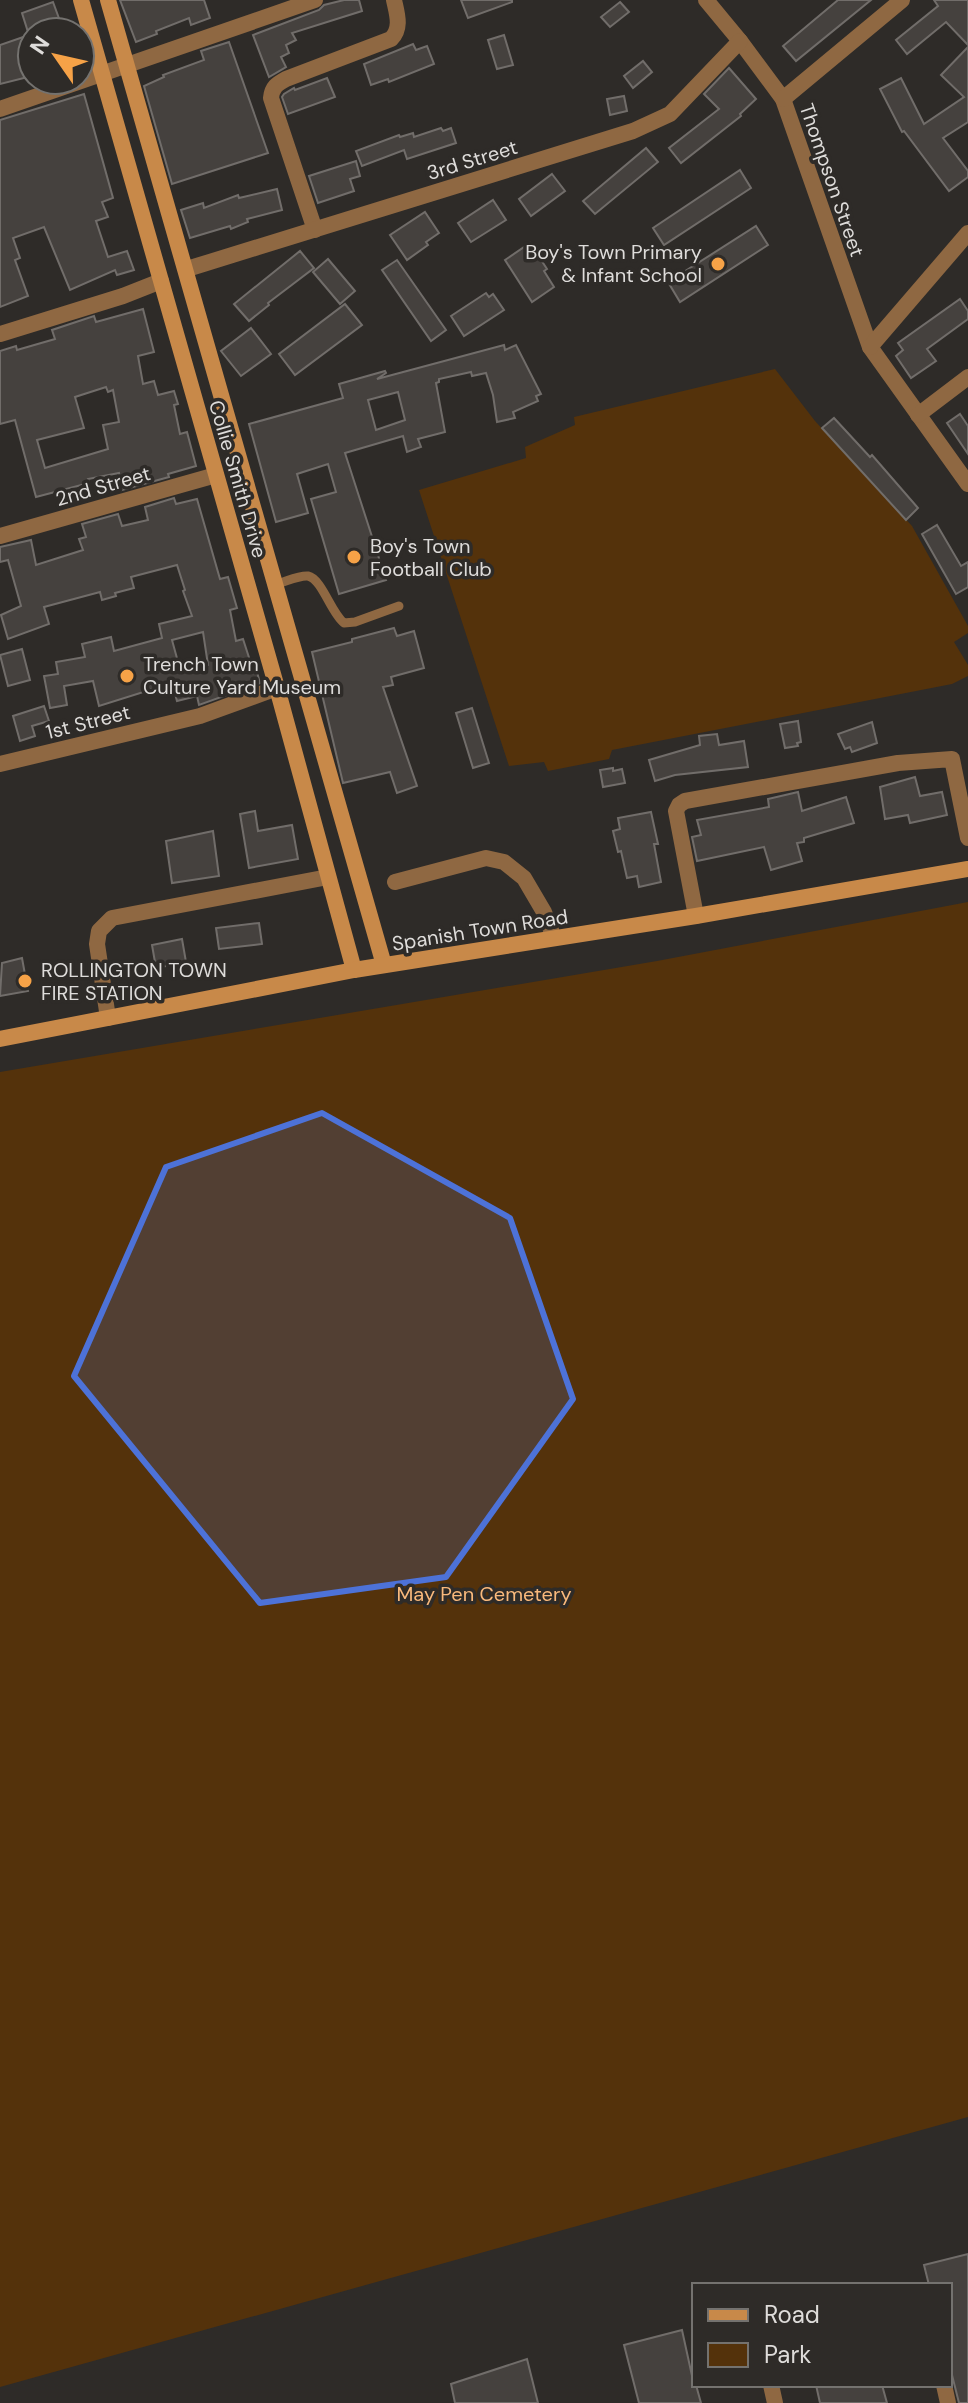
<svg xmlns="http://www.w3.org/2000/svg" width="968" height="2403" viewBox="0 0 968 2403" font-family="'DM Sans',sans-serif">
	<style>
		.green { fill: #54320b }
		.building { fill: #45413e; stroke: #716d6a; stroke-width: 2; fill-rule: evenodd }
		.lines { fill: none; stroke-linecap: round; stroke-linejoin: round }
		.lane { stroke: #8f6842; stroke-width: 9 }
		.street { stroke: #8f6842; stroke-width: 16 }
		.secondary { stroke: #c88949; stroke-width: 16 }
		.marked { fill: #4d72d8; fill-opacity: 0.2; stroke: #4d72d8; stroke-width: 6; stroke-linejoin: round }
		.poi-dot { fill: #f6a247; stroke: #2e2b28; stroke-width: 3 }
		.labels { text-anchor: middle; stroke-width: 7; stroke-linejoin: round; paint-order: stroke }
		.street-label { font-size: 20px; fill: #dedcda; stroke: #2e2b28 }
		.poi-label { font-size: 20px; fill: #dedcda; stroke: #2e2b28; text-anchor: start }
		.park-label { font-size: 20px; fill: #f9b97c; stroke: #2e2b28 }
	</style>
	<rect width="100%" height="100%" fill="#2e2b28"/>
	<g class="green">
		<path d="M775,369L815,421L912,526L968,626V633L954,642L968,665V676L952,684L612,750L609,759L548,771L544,762L509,766L419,490L526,458L525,447L575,425L574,417Z"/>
		<path d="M968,902V2117L0,2387V1072L657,961Z"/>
	</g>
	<g class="building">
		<path d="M120,0H204L210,18L191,25L189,18L156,31L157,34L136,42Z"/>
		<path d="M344,0H359L362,11L292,33L296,40L286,45L289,53L281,57L286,67L269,77L253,35L319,10L324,5Z"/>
		<path d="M461,0H512V2L468,18Z"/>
		<path d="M838,0H871L796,61L783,46Z"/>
		<path d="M934,0H968V45L946,22L907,54L896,40L938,6Z"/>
		<path d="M53,2L64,32H28L22,13Z"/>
		<path d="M620,2L629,12L610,27L601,17Z"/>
		<path d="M32,34V76L0,84V45Z"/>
		<path d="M504,35L513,65L497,69L488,40Z"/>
		<path d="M229,42L268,153L172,184L144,86L164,77L163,75L204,60L201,51Z"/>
		<path d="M413,44L416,50L427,46L434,64L389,82L388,79L371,85L364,64Z"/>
		<path d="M968,47V122L943,138L968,171V177L949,191L904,131L902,132L880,89L901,78L924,124L964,97L941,75Z"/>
		<path d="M643,61L652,72L633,88L624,76Z"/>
		<path d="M729,68L756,99L740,114L741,116L681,163L669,148L719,109L704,94Z"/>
		<path d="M327,78L335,97L288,114L282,97L284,94L294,88L295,90Z"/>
		<path d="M84,94L113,198L102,202L108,217L96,221L108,257L127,251L134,270L117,275L115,270L70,290L44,227L13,238L20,258L15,260L28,296L0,307V120Z"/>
		<path d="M624,96L627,111L610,115L607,99Z"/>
		<path d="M441,128L443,131L451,128L456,143L407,159L404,150L362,166L356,151L399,135L400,137L413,133L414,137Z"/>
		<path d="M646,148L658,162L595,214L583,201Z"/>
		<path d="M356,161L360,176L350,179L354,191L318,203L309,176Z"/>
		<path d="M740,170L751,188L664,245L653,228Z"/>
		<path d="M552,174L565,191L531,216L519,199Z"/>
		<path d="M277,189L282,210L247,219L248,222L231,229L230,226L190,238L181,210L203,203L204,208L238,195L239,198Z"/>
		<path d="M493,200L506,220L471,242L458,223Z"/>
		<path d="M425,212L439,233L426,242L428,245L407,260L390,235Z"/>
		<path d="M756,226L768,245L680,302L668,282Z"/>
		<path d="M530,243L547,269L544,271L554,287L532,302L505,260Z"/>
		<path d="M300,251L314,268L268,303L269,305L249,321L234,304Z"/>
		<path d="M328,259L355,291L340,304L313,272Z"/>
		<path d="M397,260L446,330L431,341L382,270Z"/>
		<path d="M486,293L489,297L493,294L504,310L464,336L451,316Z"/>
		<path d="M960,299L968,311V319L927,349L936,361L911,378L896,356L903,350L898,343Z"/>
		<path d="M345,304L362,325L295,375L279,354Z"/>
		<path d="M143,309L154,352L138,356L143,384L154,381L158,395L174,391L178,404L174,405L180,434L187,432L196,466L168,474L169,477L122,490L119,473L88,479L89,483L36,497L15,420L0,424V351L16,346L17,350L55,339L52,330L94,316L96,322ZM106,387L108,392L113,390L119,422L103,425L108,449L45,468L37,440L84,428L75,397Z"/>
		<path d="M251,328L271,354L241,376L221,351Z"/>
		<path d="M504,345L505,350L516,345L541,394L536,396L538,401L513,412L515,418L497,422L493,395L486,373L472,376L471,372L439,379V382L436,383L445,432L418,439L421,447L407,452L403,436L345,453L386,580L339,594L311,499L336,492L328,464L297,474L308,513L276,522L249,424L343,398L339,384L385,371L386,373L377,379ZM398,392L405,420L376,430L368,400Z"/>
		<path d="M960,414L968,426V454L947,423Z"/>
		<path d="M834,418L870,457L872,455L918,508L906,520L822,428Z"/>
		<path d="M174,498L176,504L197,499L220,579L228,577L237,608L230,610L236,641L243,639L254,673L257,672L260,683L199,705L197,696L177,701L172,683L99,706L93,681L64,686L67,705L50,708L44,676L58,674L56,662L85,657L82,644L111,637L114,651L162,638L159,624L192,616L183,591L185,590L177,565L131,577L134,588L115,593L116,596L102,600L100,592L44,607L49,624L8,639L1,615L21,606L8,560L0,562V547L31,540L36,565L83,550L79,539L86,537L82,524L118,514L122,526L148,520L145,507ZM203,632L208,665L181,673L172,640Z"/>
		<path d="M937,525L961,566L968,562V587L956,594L922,534Z"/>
		<path d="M394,628L397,636L414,631L424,668L391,677L393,685L383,687L417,786L397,793L390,772L343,783L312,652L352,642V639Z"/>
		<path d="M22,649L30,680L8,686L0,655Z"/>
		<path d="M44,706L49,721L32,726L35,736L20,741L13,716Z"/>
		<path d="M472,708L489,763L473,768L456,713Z"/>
		<path d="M798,721L801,742L797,743L798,746L785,748L780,724Z"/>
		<path d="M872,722L877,743L852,752L850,747L845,749L838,734Z"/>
		<path d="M717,734L719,745L744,741L748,767L675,775L655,781L649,760L700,745L699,736Z"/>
		<path d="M613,768V771L622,769L625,783L603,787L600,770Z"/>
		<path d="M915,777L920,796L942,792L947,815L910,823L908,815L885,819L880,787Z"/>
		<path d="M798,792L802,811L846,797L854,823L804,838V842L797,843L802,861L771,870L764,847L697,861L692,837L701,835L697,820L769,807L768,799Z"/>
		<path d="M255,811L258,831L292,825L298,859L249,868L240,814Z"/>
		<path d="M651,812L658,844H654L661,882L639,887L637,876L627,878L621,851L618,852L613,831L620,829L618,818Z"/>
		<path d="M213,831L219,876L172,883L166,841Z"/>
		<path d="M259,923L262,944L219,949L216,928Z"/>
		<path d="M182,939L186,962L156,968L152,945Z"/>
		<path d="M22,958L28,991L0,996L2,963Z"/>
		<path d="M968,2254V2403H959L950,2367V2285H929L924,2265Z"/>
		<path d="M682,2330L694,2385H696L701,2403H639L624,2345Z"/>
		<path d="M527,2359L538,2403H455L451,2384Z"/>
		<path d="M816,2385H882L887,2403H820Z"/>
	</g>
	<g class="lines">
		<path class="lane" d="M276,584C285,582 299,575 308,576C322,579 331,613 344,623L355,622L399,606"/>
		<g class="street">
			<path d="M706,0L740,41L783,99L870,347L968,484"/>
			<path d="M783,99L902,0"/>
			<path d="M0,109L315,0"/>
			<path d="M315,230L271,98C272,87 277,84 286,79L391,39C402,28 397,14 394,0"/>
			<path d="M187,269L633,131L670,114L740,41"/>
			<path d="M0,334L123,296L161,281"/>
			<path d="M870,347L968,233"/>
			<path d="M918,415L968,377"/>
			<path d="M0,536L216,475"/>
			<path d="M0,764L200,716L277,688"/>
			<path d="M395,882L486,858L504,862L524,878L544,912L554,938"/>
			<path d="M696,916L676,811L679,805L685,801L898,763L952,759L968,838"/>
			<path d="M108,1018L97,944L99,931L112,918L328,877"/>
			<path d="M771,2385L775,2403"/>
			<path d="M944,2385L948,2403"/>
		</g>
		<g class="secondary">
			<path d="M81,0L277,688L354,970"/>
			<path d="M108,0L384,965"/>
			<path d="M0,1039L354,970L696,916L968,869"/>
		</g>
	</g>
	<path class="marked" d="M322,1113L510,1218L573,1399L446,1577L260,1603L74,1376L166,1167Z"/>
	<g class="poi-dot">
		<circle cx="718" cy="264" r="8"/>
		<circle cx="354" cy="557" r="8"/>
		<circle cx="127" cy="676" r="8"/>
		<circle cx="25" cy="981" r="8"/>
	</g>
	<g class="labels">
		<g class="street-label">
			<text transform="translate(472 160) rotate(-17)" y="7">3rd Street</text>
			<text transform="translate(832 180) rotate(71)" y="7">Thompson Street</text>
			<text transform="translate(238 479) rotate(74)" y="7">Collie Smith Drive</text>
			<text transform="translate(103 486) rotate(-16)" y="7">2nd Street</text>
			<text transform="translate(88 722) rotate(-14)" y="7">1st Street</text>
			<text transform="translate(480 930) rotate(-9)" y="7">Spanish Town Road</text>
		</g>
		<g class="poi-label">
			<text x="702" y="259" text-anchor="end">Boy's Town Primary<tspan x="702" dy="23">&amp; Infant School</tspan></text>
			<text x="370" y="553">Boy's Town<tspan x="370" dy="23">Football Club</tspan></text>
			<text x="143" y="671">Trench Town<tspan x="143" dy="23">Culture Yard Museum</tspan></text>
			<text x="41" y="977">ROLLINGTON TOWN<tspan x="41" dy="23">FIRE STATION</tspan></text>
		</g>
		<g class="park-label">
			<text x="484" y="1601">May Pen Cemetery</text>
		</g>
	</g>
	<rect x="692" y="2283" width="260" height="104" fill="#2e2b28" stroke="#74726f" stroke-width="2"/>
	<rect x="708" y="2309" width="40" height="12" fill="#c88949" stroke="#74726f" stroke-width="2"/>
	<text x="764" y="2323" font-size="24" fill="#dedcda">Road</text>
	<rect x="708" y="2343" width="40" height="24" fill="#54320b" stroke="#74726f" stroke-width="2"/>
	<text x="764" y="2363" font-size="24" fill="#dedcda">Park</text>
	<g transform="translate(56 56) rotate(304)"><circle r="38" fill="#2e2b28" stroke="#74726f" stroke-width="2"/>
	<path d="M0-6L14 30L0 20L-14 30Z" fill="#f6a247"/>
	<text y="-12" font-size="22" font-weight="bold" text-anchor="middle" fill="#dedcda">N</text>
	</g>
</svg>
